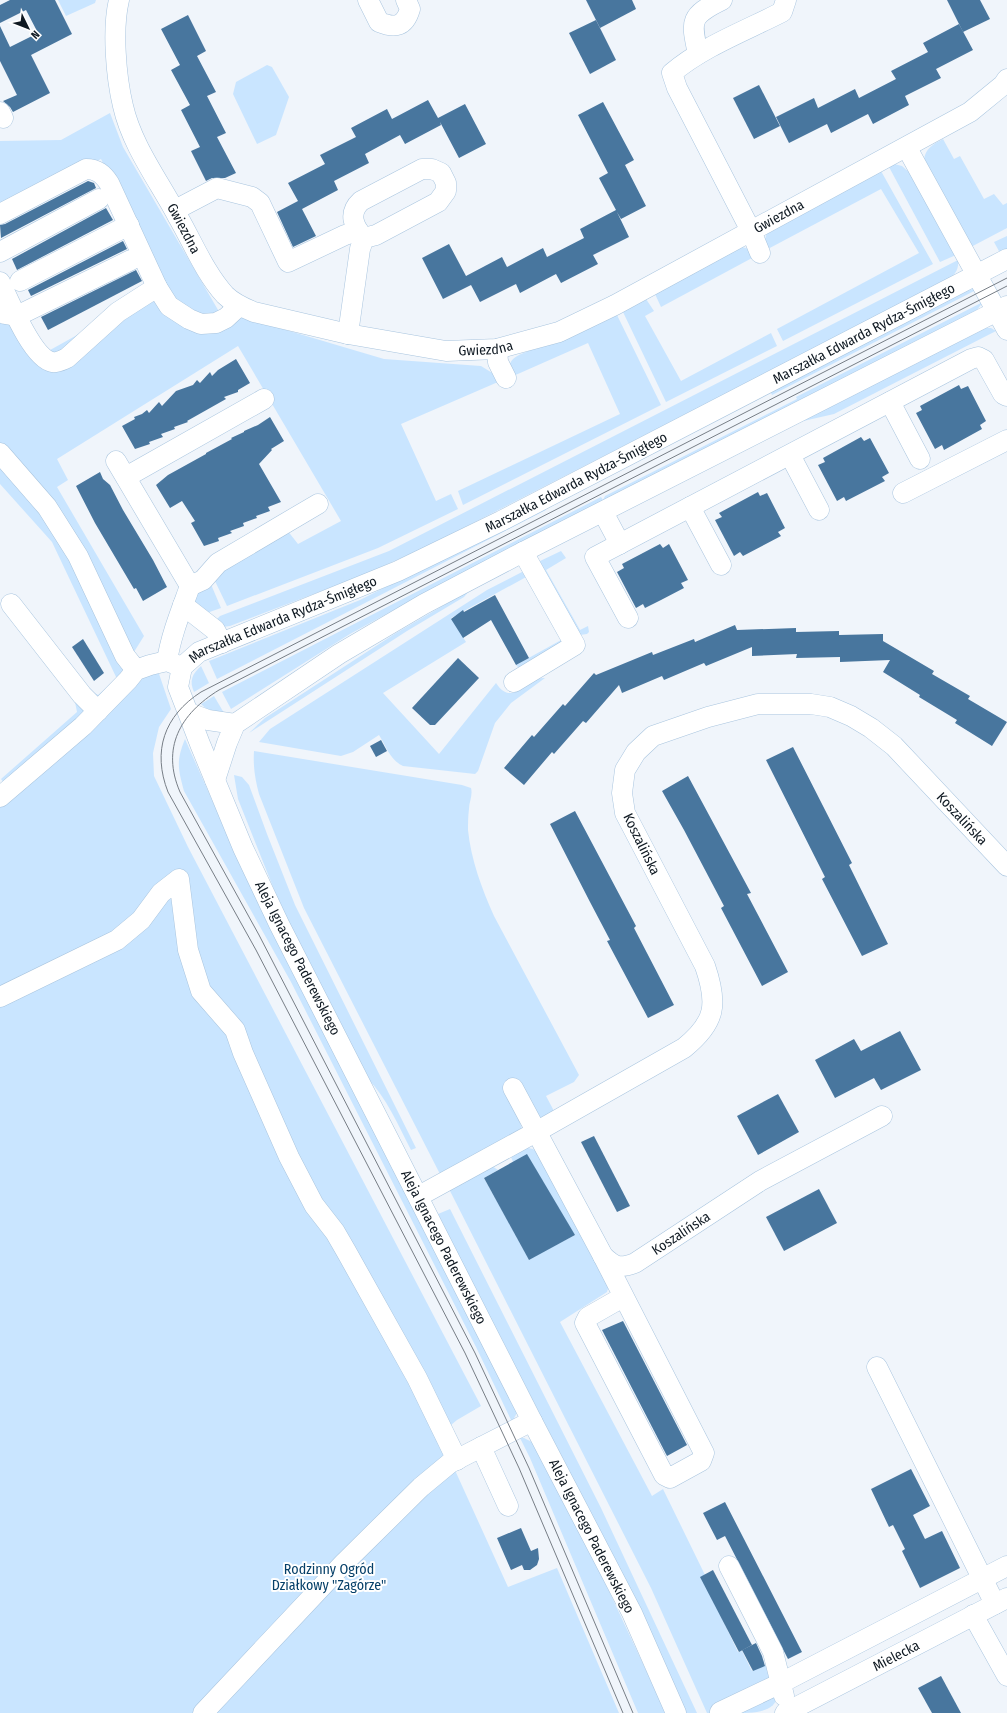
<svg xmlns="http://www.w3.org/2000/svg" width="1007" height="1713" viewBox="0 0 1007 1713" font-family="'Fira Sans Condensed',sans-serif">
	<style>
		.green { fill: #c9e5ff }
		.building { fill: #48769e }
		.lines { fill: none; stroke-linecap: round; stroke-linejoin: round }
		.minor-casing { stroke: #a9c5df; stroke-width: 21 }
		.minor { stroke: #fff; stroke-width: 20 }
		.tram { stroke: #777e86; stroke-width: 1 }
		.labels { text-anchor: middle; stroke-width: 4; stroke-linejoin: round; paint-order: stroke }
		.street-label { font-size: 14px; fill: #0f1922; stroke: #fff }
		.park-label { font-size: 14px; fill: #053f68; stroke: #fff }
	</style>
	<rect width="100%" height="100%" fill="#f0f5fb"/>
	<g class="green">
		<path d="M58,0H96L95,3L66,16Z"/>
		<path d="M267,65L272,67L289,97L276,135L257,144L233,94L236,82Z"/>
		<path d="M110,113L123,147L228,327L242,317L384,359L481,366L494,374L498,382L401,424L436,501L451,494L458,509L378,548L227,606L214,579L223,567L287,530L298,544L341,521L238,346L57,459L68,480L57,487L144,636L117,679L52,542L0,484V299L34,359L165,286L101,159L0,211V141L61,140Z"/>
		<path d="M943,139L954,159L960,156L984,199L994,194L1003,205L1007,203V228L969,248L924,160C925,149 933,144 943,139Z"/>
		<path d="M894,164L902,166L911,174L956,255L940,262L889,167Z"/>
		<path d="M881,171L933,264L783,341L777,329L919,253L881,189L766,250L765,239L767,233Z"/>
		<path d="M1007,236V250L1000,253L994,242Z"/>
		<path d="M742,247L749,249L752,258L661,307L655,294Z"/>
		<path d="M958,260C959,270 955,274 948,280L430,545L361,576L230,626L223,627L216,620L220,616L389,551Z"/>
		<path d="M973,289L976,290L772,395L770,391L967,291Z"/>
		<path d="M646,299L654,311L645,316L681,381L771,333L777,346L666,402L623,312Z"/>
		<path d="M983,302L977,310L412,600L350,634L231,709L222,692L601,497L603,500L605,496L797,399L796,397Z"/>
		<path d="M617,315L661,405L463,505L458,491L620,414L588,343L511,377C508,364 509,360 521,354Z"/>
		<path d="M981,328H991L996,331L834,414L799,422Z"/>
		<path d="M545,506L546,510L217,679L209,661L360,600Z"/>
		<path d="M561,551L566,558L546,570L580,630L588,626L589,632L587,634L580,635L538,562Z"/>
		<path d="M522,572L528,576L451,618L466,642L383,693L439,754L496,683C513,709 526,676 545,678L511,703L495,723L478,771L475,774L403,766C390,760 386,746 379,735L353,752L341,756L259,742L270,729L487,590Z"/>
		<path d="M210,582L221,608L201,615L191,600L193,596Z"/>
		<path d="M470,590L464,597L407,631L249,733L265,718L396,633Z"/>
		<path d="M563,639L564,642L519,668L516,665Z"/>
		<path d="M201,666L209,683L194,692C189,681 192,674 201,666Z"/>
		<path d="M157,668L171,709L159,727L153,753L154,776L188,847L481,1406L457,1420L439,1435L508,1587L557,1568L619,1713H0V786L4,783L1,779L77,712L75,702L89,690L98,695L105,689L113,703L140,677Z"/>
		<path d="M214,696L224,713C215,715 208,711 201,704Z"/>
		<path d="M185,739L236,854L518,1411L512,1422L476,1347L291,982L184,791C178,769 176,761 185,739Z"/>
		<path d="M254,751L462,785L471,788C473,795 469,802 469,809C468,816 468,824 468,830C471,860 482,889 494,916L579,1075L574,1082L546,1096L554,1111L535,1121L518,1117L522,1129L441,1176L304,908L259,794C255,779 253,766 254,751Z"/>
		<path d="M234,775L242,777L249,785L267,834L295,905L416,1148L411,1150C398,1125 387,1098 367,1078L291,932L238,799Z"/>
		<path d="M523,1147L533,1149L539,1154L609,1285L607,1292L560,1322L652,1496L663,1489L705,1575L702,1577L738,1652L742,1651L752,1671L766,1665L773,1680L716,1713H707L651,1588L448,1187L492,1166L498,1170L484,1178L529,1259L575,1235L513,1162L510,1154Z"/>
		<path d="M450,1209L601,1508L697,1713H684L567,1467L446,1231L438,1214Z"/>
		<path d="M520,1438H524L534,1443L587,1544L666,1713H638L530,1458Z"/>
		<path d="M777,1692C779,1713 753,1713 733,1713Z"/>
	</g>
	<g class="building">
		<path d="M10,0H55L72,34L31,55L50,93L13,112L10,107L3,101L17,95L0,61V26L10,47L38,33L26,10L0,23V5Z"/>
		<path d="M586,0H632L636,9L600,28Z"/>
		<path d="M947,0H980L990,19L963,32Z"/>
		<path d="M188,15L206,51L197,56L216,92L207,96L226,133L217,137L236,173L225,178H212L206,181L191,151L200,147L181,110L190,105L171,70L180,65L161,29Z"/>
		<path d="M596,20L616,60L590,74L569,33Z"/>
		<path d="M959,24L973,50L936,69L941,78L905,96L909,105L873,124L868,114L831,133L827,124L789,143L776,117L814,98L818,108L855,89L859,98L896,79L891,71L928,52L923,43Z"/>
		<path d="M759,85L780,126L754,139L733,98Z"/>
		<path d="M428,100L438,118L465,104L486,144L459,158L440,122L441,125L405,144L400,135L365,154L369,163L334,181L338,190L302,209L316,236L293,247L277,212L298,201L288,183L325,164L320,155L356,137L351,128L387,109L392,119Z"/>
		<path d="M603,102L634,160L625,165L646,206L621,219L617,212L629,237L593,255L598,264L561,283L556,274L520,293L516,284L480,302L471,285L443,299L422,258L449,244L466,276L502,257L507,267L543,248L547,257L584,238L580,229L616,210L599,178L608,173L578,115Z"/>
		<path d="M88,181L94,183L96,188L1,238L0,225L5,224Z"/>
		<path d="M106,208L113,220L17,270L12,259Z"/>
		<path d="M123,241L127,249L31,296L28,290Z"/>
		<path d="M136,270L142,281L48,330L41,317Z"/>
		<path d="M236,359L250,383L238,390V392L224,397L226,399L187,421L188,422L174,427L175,429L161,434L163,437L149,442L150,444L135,449L122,426L135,419L134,417L142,414L147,410L149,413L159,402L162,406L176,391L193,385L197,380L200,383L210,372L212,376L218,370Z"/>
		<path d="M959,385L961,389L968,386L986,421L980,425L982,429L944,450L942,445L935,449L916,413L922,410L920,406Z"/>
		<path d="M270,417L284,441L271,449L272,450L259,464L281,502L268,507L270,511L256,516L257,518L243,523L244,526L230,531L232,533L218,538L219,541L204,546L191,523L195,521L182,501L170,508L156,485L168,475L206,454V453L232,439L231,438L244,432V431L258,425Z"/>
		<path d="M861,437L864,441L870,438L889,473L882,477L885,481L846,501L844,497L837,501L818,465L825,462L823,458Z"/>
		<path d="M100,472L103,479L110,485L123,510L153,560L167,587L143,601L136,588L134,589L95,523L76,486Z"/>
		<path d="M758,492L760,496L767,493L785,528L778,532L781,536L743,556L740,552L734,556L715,520L722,517L719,513Z"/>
		<path d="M660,544L663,548L669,544L688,580L681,583L684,588L661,600L645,608L643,604L636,608L617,572L624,568L622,564Z"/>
		<path d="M495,595L529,658L516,665L491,620L463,638L451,619L463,610L464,612Z"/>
		<path d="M735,625L737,630L796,628V632L839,631V635L883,634V641L934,671L932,674L970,696L968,699L1007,722L992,746L955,723L957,720L919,697L920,695L883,672L890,660L840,662V657L796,658L797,654L752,656V647L706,666L704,663L664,680L662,676L622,693L619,685L586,723L583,721L554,754L552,752L524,785L504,768L532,735L534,737L563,704L565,706L594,673L596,675L652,652L653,655L694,639L695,642Z"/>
		<path d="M83,639L104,673L94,681L72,647Z"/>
		<path d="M458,658L479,678L435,725H430L412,708Z"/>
		<path d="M381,740L387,751L376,757L370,746Z"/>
		<path d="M793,747L852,863L849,865L888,944L862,956L822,879L825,877L766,760Z"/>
		<path d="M688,776L751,893L747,894L788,972L762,986L721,908L724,906L684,830L662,791Z"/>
		<path d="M575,811L636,926L634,928L674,1005L648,1018L607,941L610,940L590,902L550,824Z"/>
		<path d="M900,1031L921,1070L881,1090L874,1078L835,1098L815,1060L854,1039L861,1051Z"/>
		<path d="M778,1094L799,1132L758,1155L737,1116Z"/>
		<path d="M594,1136L630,1206L617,1212L581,1142Z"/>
		<path d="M527,1154L575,1235L529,1260L484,1178Z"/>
		<path d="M819,1189L837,1223L784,1251L766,1217Z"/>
		<path d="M623,1321L687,1445L667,1456L602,1330Z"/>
		<path d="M911,1469L930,1506L913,1515L925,1539L942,1531L960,1568L920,1588L902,1551L905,1549L893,1525L889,1527L871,1489Z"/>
		<path d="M725,1502L802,1652L788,1659L725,1536L717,1540L703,1513Z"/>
		<path d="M521,1528L531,1551L538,1548L539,1559L537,1565L530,1570H524L522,1565L511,1570L497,1538Z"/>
		<path d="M713,1570L752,1645L739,1652L700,1577Z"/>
		<path d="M756,1643L762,1656L765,1666L753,1671L742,1650Z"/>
		<path d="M941,1676L961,1713H932L918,1688Z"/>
	</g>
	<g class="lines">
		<defs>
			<g id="minor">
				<path id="s1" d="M119,0C112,29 116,77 123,106C132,146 159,181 178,217C193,243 205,273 225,295C233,303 244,308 254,312L348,334L446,351L497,349L559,332L615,305L970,112L1003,85L1007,79"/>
				<path d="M368,0L379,22C396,29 405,26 410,9L406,0"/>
				<path d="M698,54C691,21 689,16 722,0"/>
				<path d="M0,112L3,118"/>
				<path d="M907,148L1007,330"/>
				<path d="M175,210L217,188L252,197L260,203L288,262L345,235L358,231"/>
				<path d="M0,214L86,169C97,169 103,174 109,183L157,287L169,306L189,319L201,324L216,323L226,318L239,306"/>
				<path d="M0,252L99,199"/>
				<path d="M760,253L751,231L677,88L672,73C702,47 747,30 782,12L786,0"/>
				<path d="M20,281L129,225"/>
				<path d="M0,282C9,300 32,358 52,362C57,363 62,360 67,358L118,312L157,287"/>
				<path d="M5,314L17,316L131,260"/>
				<path d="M348,334L360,249L364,238L376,235L438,202L446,191V183L441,173L432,169H422L361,201C348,213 353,226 364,238"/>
				<path d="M497,349L498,362L506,378"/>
				<path d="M890,402L920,459"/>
				<path d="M0,453L47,507L78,556L125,656L136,670"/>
				<path d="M790,455L819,510"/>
				<path d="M116,461L190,586"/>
				<path d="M126,477L264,399"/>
				<path d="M903,493L1007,440"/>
				<path d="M690,507L721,565"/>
				<path d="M603,512L620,544"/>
				<path d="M11,604L82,695L98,711"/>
				<path d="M183,605L215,630L222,643"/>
				<path d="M628,618L595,557L971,359L978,357L984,360L1003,394L1007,396"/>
				<path d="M167,661C171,635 181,611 190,586L203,580L218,563L318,504"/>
				<path d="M514,682L575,645L523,552"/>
				<path d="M189,713L208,720L235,724"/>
				<path d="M215,780L227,743L235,724L339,654L424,604L523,552L1007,306"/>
				<path d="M0,797L83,726L128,680L136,670L150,665L167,661L182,667"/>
				<path d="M0,997L117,940L141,920L161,893L179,879L188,950L201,991L235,1030L243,1053L289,1157L314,1205L335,1232L346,1251L417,1378L457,1460"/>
				<path id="s2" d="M513,1088L603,1256C615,1267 619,1269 635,1263L760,1181L882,1116"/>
				<path id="s3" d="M419,1196L536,1132L684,1048C716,1022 718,1004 705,966L625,813L622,793L625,770L636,752L653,736L708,717L758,704H811L830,707L851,716L871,728L894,746L1007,866"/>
				<path d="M603,1256L704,1453L701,1461L670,1478L664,1475L585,1323L588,1317L623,1297"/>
				<path d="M877,1367L995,1604"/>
				<path d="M481,1447L508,1506"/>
				<path d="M729,1566L773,1652L784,1696"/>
				<path d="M973,1615L1007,1676"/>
				<path d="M720,1712L781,1683L1007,1566"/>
				<path d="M203,1713L343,1564L421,1487L450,1463L532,1421"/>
				<path id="s4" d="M676,1713L632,1613L532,1421L279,924L243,848L200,744L178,687L182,667L199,652L398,571L501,521L1007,259"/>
				<path id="s5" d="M785,1713L1007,1598"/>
			</g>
		</defs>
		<use href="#minor" class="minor-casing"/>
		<use href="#minor" class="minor"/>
		<g class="tram">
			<path d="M623,1713L519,1468L465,1353L256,950L168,792C152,751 164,716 201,692L1007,278"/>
			<path d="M633,1713L529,1468L475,1353L259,935L180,792C161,748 180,714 219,690L1007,286"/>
		</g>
	</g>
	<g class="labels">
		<g class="street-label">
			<text dy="5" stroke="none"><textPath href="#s1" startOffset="916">Gwiezdna</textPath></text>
			<text dy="5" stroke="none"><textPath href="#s1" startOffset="244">Gwiezdna</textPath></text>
			<text dy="5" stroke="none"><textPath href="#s4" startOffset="1922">Marszałka Edwarda Rydza-Śmigłego</textPath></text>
			<text dy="5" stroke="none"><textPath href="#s1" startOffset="592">Gwiezdna</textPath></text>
			<text dy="5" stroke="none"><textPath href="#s4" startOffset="1598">Marszałka Edwarda Rydza-Śmigłego</textPath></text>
			<text dy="5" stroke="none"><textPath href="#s4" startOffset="1274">Marszałka Edwarda Rydza-Śmigłego</textPath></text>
			<text dy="5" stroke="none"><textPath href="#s3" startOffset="1014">Koszalińska</textPath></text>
			<text transform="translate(642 844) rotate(64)" y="5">Koszalińska</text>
			<text transform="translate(298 958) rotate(63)" y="5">Aleja Ignacego Paderewskiego</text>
			<text dy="5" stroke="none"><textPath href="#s2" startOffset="281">Koszalińska</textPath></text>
			<text transform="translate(444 1247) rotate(63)" y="5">Aleja Ignacego Paderewskiego</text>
			<text transform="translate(592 1536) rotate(63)" y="5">Aleja Ignacego Paderewskiego</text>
			<text dy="5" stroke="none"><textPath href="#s5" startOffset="125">Mielecka</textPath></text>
		</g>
		<g class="park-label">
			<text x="329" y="1574">Rodzinny Ogród<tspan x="329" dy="16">Działkowy "Zagórze"</tspan></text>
		</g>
	</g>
	<g transform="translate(28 28) rotate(133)" stroke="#ffffff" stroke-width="3" paint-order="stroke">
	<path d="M0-3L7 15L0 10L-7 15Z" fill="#0f1922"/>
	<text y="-6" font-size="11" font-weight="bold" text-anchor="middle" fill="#0f1922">N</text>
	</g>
</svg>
